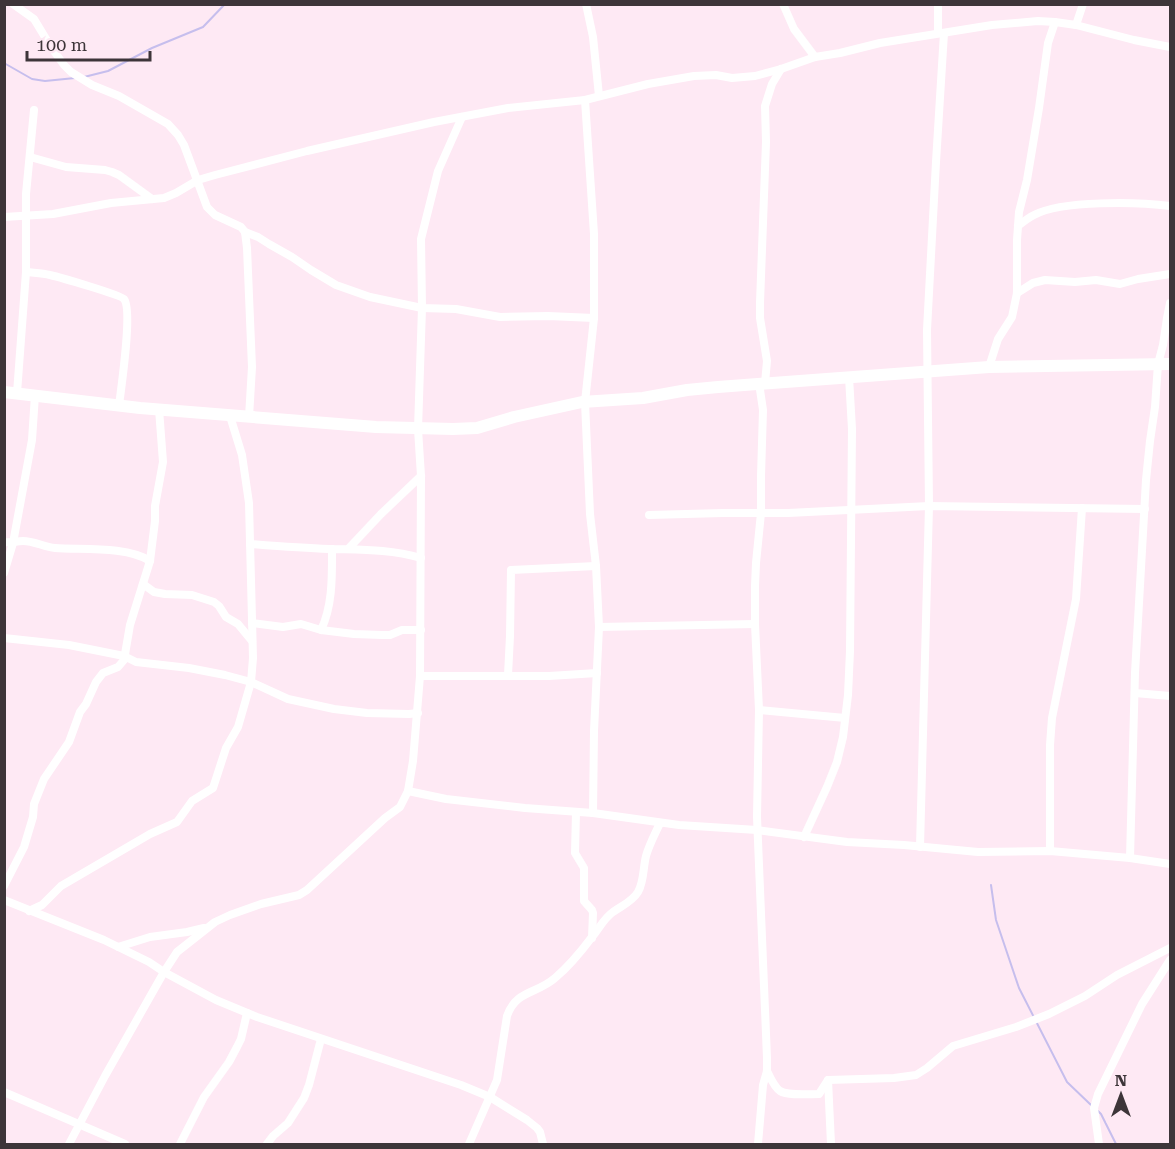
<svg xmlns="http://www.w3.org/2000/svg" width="1175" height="1149" viewBox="0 0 1175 1149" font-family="'Roboto Serif',serif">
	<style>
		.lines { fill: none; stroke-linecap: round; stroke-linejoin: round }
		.stream { stroke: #c6beed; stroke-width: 2 }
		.street { stroke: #fff; stroke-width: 8 }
		.secondary { stroke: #fff; stroke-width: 12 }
	</style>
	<rect width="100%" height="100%" fill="#fee9f4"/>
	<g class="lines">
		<g class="stream">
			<path d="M4,63L32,79L45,81L75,78"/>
			<path d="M84,77L108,71L152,48L203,27L225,4"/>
			<path d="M991,885L996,920L1019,988L1067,1082L1091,1105"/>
			<path d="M1098,1111L1101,1114L1116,1144"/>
		</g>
		<g class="street">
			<path d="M13,4L34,19L51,47L64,65L71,72L92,85L119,96L168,124L178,135L184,145L207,207L215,215L241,227L245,232L247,248L252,367L249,417"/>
			<path d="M586,4L593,37L599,96"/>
			<path d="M783,4L794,29L815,57"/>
			<path d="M1076,25L1083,4"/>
			<path d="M938,33V4"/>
			<path d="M585,100L594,234V318L585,402L590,514L596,566L599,627L594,731L593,813"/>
			<path d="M30,157L66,167L105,170L112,172L119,175L152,199"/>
			<path d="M4,217L53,214L111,203L164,198L176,193L198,180L215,175L307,151L434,122L508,108L585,100L648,84L694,76L716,75L732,78L755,76L781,69L815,57L840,53L880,43L992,25L1038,21L1055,22L1076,25L1134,40L1170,47"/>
			<path d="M1018,226C1023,222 1028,218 1034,215C1062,200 1138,202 1170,206"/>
			<path d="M245,232L258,237L269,244L292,257L311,270L336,285L370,297L422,308L456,309L500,317L548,316L594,318"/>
			<path d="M26,272C34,273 42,273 50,275C59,277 121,295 124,299C133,310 121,388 119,406"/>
			<path d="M1017,293L1033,283L1045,280L1075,282L1096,280L1120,284L1138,279L1170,274"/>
			<path d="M989,367L998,339L1012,317L1017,293V240L1019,212L1027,180L1039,108L1048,43L1055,22"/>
			<path d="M765,383L767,361L760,318V303L766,142L765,106L772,84L781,69"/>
			<path d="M17,393L26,272V194L34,110"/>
			<path d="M649,515L723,513H788L929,506L1145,509"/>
			<path d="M4,542C11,543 16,541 23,541C34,541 44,547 55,548C82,550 127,546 150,561"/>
			<path d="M250,544C276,546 302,548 329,549C362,550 389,549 421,558"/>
			<path d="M349,548L381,514L421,476"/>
			<path d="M4,573L13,543L32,440L35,395"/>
			<path d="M143,584L154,592L165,594L192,595L214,602L219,606L226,617L238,624L252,641"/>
			<path d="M252,623L283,627L301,624L321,630L354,634L382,635H390L402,630H421"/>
			<path d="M599,627L755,624"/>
			<path d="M321,630C333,605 332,575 332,549"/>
			<path d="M4,638L69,645L124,656L136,662L189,668L225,675L251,682L288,699L334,709L367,713L409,714L418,713"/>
			<path d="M508,675L510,636L511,570L596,566"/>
			<path d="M420,676H549L597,673"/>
			<path d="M1135,693L1170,696"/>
			<path d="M759,710L845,718"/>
			<path d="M408,791L446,799L525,808L593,813L679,825L757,830L847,842L904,845L978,852L1050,851L1130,858L1170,864"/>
			<path d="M576,812L575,853L584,868V901L592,910L593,913L592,938"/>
			<path d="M804,837L827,787L837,762L843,737L848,695L850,651L852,429L849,377"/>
			<path d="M920,847L929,506L927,330L936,162L944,33"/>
			<path d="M1050,851V745L1052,718L1076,599L1082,508"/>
			<path d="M1130,858L1135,673L1146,480L1150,441L1155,407L1158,364L1163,345L1167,318L1170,303"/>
			<path d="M4,886L24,847L33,817L34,804L44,779L69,742L80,712L86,704L96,682L103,673L118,667L124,660L130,625L150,561L155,521V506L163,462L159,409"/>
			<path d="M4,900L104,940L149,962L164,972L216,1000L257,1017L461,1085L490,1097L527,1120L537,1128L540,1132L543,1144"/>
			<path d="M29,911L42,905L61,886L150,834L177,822L192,801L213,788L226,748L238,727L251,682L253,658L249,503L242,455L230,416"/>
			<path d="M118,947L150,937L187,932L204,928"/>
			<path d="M767,1071C770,1077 774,1087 780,1091C788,1096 809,1094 819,1094L828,1080L894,1078L916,1075L927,1068L953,1046L1016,1027L1049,1014L1085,996L1117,975L1170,948"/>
			<path d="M828,1080L831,1144"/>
			<path d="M4,1092L125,1144"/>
			<path d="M69,1144L105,1076L164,972L177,952L215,922L230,915L261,904L299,895L307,890L385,818L400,807L408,791L413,761L420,676L421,476L418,429L422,308L421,239L438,171L462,117"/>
			<path d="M180,1144L204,1097L229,1062L237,1047L241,1039L247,1013"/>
			<path d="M267,1144L273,1136L288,1123L304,1098L309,1085L321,1039"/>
			<path d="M469,1144L497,1080L507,1016C516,990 537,994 555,978C567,968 583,949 592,937C599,929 604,918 613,912C621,906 632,902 638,892C644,882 643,868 646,856C649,845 655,834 660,823"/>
			<path d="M758,1144L763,1085L767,1071V1058L757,817L759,710L755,624V586L756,563L761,513V476L763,410L759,383"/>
			<path d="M1099,1144L1094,1108L1098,1094L1142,1004L1170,960"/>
		</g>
		<path class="secondary" d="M4,392L140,408L376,427L453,429L477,428L514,417L582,402L643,398L687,390L718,387L989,367L1170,364"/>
	</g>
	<rect width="1175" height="1149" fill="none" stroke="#3d3539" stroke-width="12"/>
	<g transform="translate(1121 1095)" stroke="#fee9f4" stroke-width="4.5" paint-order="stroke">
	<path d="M0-4.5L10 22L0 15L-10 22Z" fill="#3d3539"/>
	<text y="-9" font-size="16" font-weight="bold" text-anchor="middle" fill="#3d3539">N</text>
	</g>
	<path d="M27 51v9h123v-9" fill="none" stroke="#3d3539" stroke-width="3"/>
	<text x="36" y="51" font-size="18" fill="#3d3539" stroke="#fee9f4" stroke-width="4.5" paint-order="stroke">100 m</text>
</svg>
